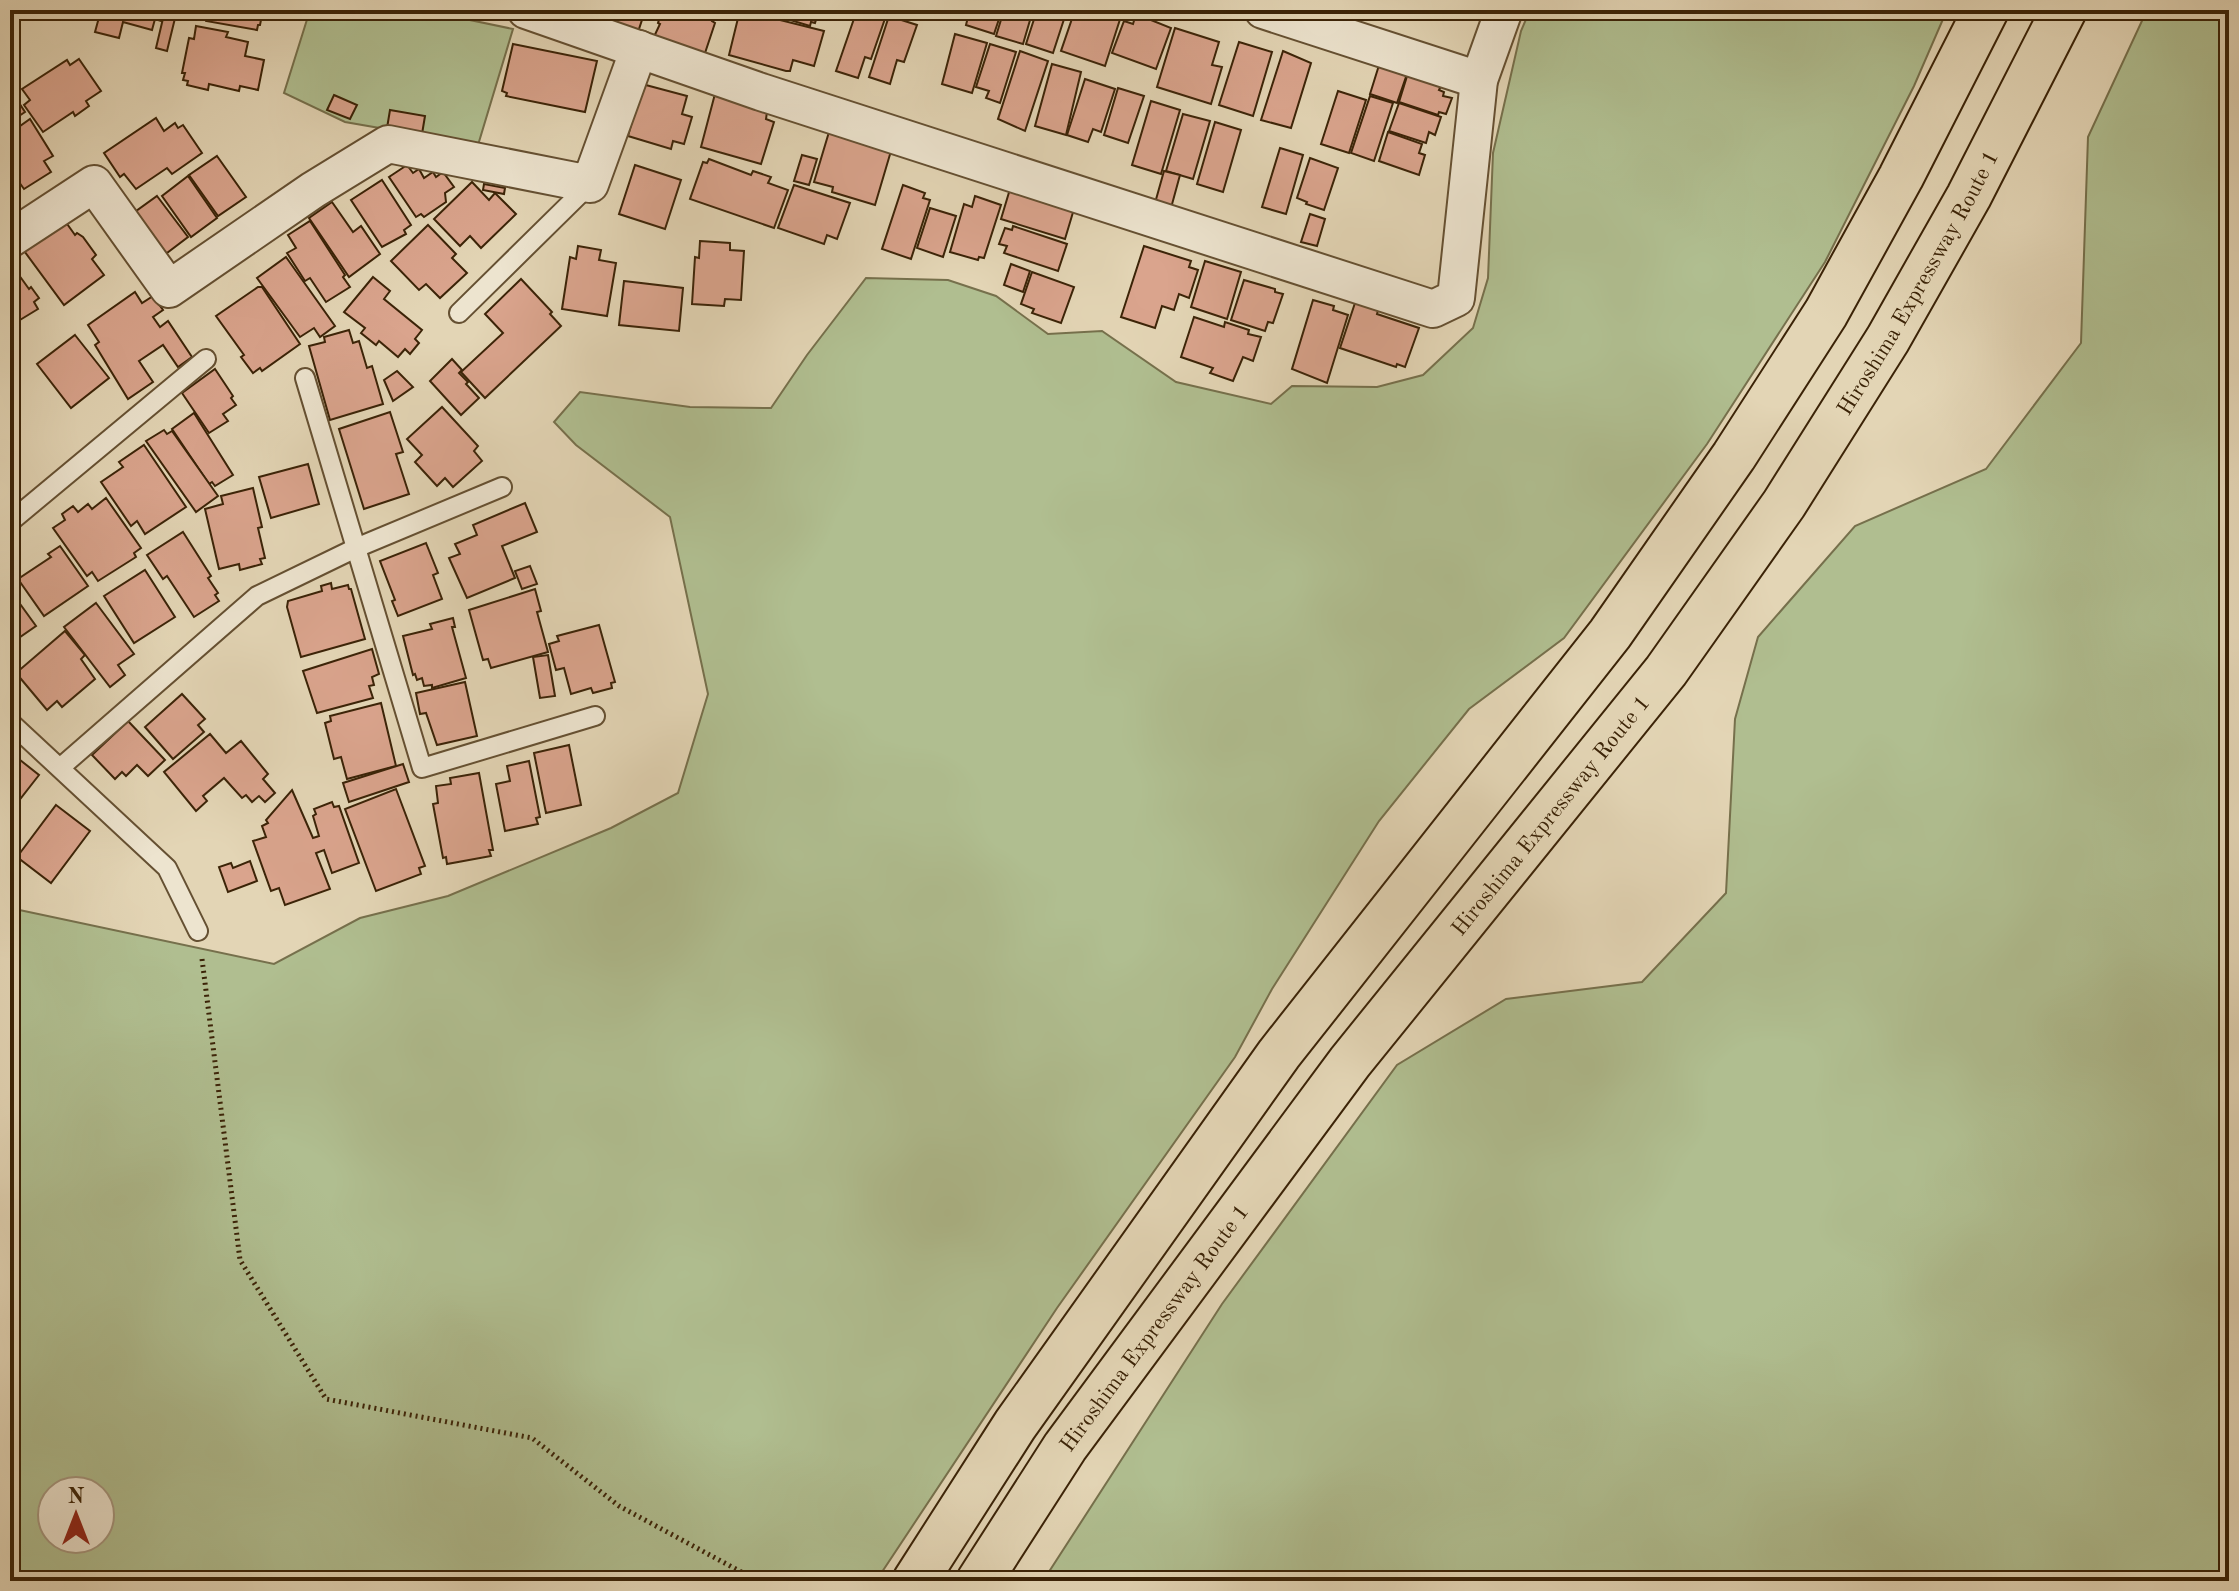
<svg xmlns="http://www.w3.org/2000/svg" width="2239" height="1591" viewBox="0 0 2239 1591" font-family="'Old Standard TT',serif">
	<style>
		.green { fill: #b0be90; stroke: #76704c; stroke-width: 2; fill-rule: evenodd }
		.building { fill: #daa48d; stroke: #3b2307; stroke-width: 2 }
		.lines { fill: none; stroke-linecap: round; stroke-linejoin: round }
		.service-casing { stroke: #655032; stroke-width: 22 }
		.minor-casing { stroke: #655032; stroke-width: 40 }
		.motorway-casing { stroke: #3b2307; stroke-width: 48 }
		.path { stroke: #3b2307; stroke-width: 5; stroke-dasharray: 2 4; stroke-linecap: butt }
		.service { stroke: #ede4cf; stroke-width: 18 }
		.minor { stroke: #ede4cf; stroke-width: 36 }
		.motorway { stroke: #e3d5b5; stroke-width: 44 }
		.labels { text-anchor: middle; stroke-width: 6; stroke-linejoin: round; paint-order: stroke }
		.street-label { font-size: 22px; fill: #3b2307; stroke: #ede4cf }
	</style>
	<rect width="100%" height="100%" fill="#e3d5b5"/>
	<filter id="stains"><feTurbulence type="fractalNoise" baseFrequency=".0025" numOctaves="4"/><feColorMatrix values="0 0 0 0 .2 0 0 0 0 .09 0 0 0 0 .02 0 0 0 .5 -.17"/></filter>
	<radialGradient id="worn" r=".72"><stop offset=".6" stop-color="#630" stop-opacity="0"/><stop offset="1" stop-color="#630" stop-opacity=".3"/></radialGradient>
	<g class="green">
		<path d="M310,10H422L513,29L478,145L345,122L284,93Z"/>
		<path d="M1530,10H1947L1914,86L1825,262L1707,444L1564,638L1469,709L1379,821L1272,989L1235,1057L1057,1308L876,1581H10V1058L16,1051V997L10,993V908L274,964L360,918L448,896L611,828L678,793L708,694L670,517L576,445L554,422L580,392L690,407L771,408L807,355L866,278L948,280L996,296L1048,334L1102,331L1176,382L1271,404L1292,386L1377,387L1423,375L1473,328L1488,278L1493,153L1521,31ZM52,1491H100V1539H52Z"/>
		<path d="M2147,10H2229V1581H1043L1222,1304L1397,1065L1506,999L1642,982L1726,893L1735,719L1758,637L1855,526L1986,469L2081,343L2088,137Z"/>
	</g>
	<g class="building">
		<path d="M101,10H163L161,21L155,19L152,30L123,22L119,38L95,32Z"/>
		<path d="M165,10H177L167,51L156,48Z"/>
		<path d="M185,10H201L200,18L184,15Z"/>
		<path d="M205,10H263L260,25H258L257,30L206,21Z"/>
		<path d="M588,10H654L652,19L643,17L638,32L586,16Z"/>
		<path d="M662,10H702L714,15L712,21L715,23L703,59L652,41L660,24L658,23Z"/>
		<path d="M740,10L824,31L814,66L793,60L790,71H786L729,55Z"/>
		<path d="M757,10H819L815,23L811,22L810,26Z"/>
		<path d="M857,10H888L871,59L865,57L858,78L836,71Z"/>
		<path d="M934,10H958L956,17Z"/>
		<path d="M963,10H1002L994,34L966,25L968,17L961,15Z"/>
		<path d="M1004,10H1033L1023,44L996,36Z"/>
		<path d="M1037,10H1067L1053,53L1026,44Z"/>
		<path d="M1075,10H1123L1105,66L1061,51Z"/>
		<path d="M1136,14L1171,28L1156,69L1112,53L1124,21L1133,24Z"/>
		<path d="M889,16L917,25L904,62L897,60L890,84L869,77Z"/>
		<path d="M196,26L228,32L226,37L248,42L245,56L264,60L258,90L240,86L239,91L209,84L208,90L187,85L188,81L183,80L185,73H182L189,38L194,39Z"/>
		<path d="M1175,28L1219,42L1212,65L1222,67L1211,104L1157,87Z"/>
		<path d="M955,34L987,43L972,93L942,84Z"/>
		<path d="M1239,42L1272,52L1253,116L1219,105Z"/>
		<path d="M513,44L597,61L585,112L506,96L507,93L502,91Z"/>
		<path d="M990,44L1016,52L1000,103L986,98L989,91L976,87Z"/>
		<path d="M1020,51L1048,61L1025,131L998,119Z"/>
		<path d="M1283,51L1311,63L1291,128L1261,120Z"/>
		<path d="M79,59L101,91L86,101L89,106L75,116L73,112L43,132L24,105L30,100L22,89L67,60L70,65Z"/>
		<path d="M1380,62L1408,71L1397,103L1370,94Z"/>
		<path d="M1052,64L1081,72L1066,135L1035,126Z"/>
		<path d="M1408,73L1442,84L1439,90L1444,92L1443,96L1452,98L1446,114L1439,112L1438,115L1399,102Z"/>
		<path d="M1085,79L1115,89L1101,132L1093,129L1088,142L1067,135Z"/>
		<path d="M642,84L687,96L682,114L692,117L684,144L673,141L671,149L628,136Z"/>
		<path d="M1118,88L1144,96L1128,143L1104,135Z"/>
		<path d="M10,89L25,112L10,122Z"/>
		<path d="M716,90L741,98L740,104L767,112L766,119L774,122L761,164L701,147Z"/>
		<path d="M1338,91L1366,100L1349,153L1321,144Z"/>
		<path d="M334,95L357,105L350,119L327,110Z"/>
		<path d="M1370,96L1393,103L1374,161L1351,153Z"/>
		<path d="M1151,101L1180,110L1161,174L1132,165Z"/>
		<path d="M1399,103L1441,117L1435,135L1429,132L1426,143L1389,131Z"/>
		<path d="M390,110L425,116L422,134L387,128Z"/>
		<path d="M1183,114L1210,121L1193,179L1166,171Z"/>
		<path d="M156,118L164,131L175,123L178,128L183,125L202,153L172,174L167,168L136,189L124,174L120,177L104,153Z"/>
		<path d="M30,119L53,156L44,161L51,172L24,189L19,182L10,188V125L17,121L20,126Z"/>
		<path d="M1215,122L1241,130L1223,192L1197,184Z"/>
		<path d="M829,132L891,151L875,205L832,192L833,187L814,182Z"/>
		<path d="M1388,132L1422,144L1419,153L1425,155L1419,175L1379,161Z"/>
		<path d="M1280,148L1303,155L1286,214L1262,207Z"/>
		<path d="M802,155L817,159L809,185L794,181Z"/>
		<path d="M217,156L246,197L218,216L189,175Z"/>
		<path d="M1310,158L1338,168L1324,210L1306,204L1307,202L1297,198Z"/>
		<path d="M709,159L751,175L753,171L771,177L768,183L788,190L774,228L690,199L703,162L707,163Z"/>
		<path d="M407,165L413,173L419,169L424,178L433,172L436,177L443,172L454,187L445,193L446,202L424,217L421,214L416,217L389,177Z"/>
		<path d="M635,165L681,180L665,229L619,214Z"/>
		<path d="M1164,171L1180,175L1171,208L1155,203Z"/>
		<path d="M188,176L217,218L191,237L162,196Z"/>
		<path d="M382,180L411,225L404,230L406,234L382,247L351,200Z"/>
		<path d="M472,182L489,200L495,193L516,214L481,248L470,236L460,246L434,219Z"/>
		<path d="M484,184L505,188L504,194L483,190Z"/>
		<path d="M794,185L850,203L837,239L827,235L824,244L778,228Z"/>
		<path d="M903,185L925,193L923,198L930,200L911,259L882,249Z"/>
		<path d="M1010,189L1074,209L1065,239L1001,219Z"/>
		<path d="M157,196L188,237L163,256L132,214Z"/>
		<path d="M975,196L1001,205L984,258L979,257L978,260L950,252L964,204L972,207Z"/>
		<path d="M332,202L353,232L361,226L380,254L349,277L309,218Z"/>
		<path d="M930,208L956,216L943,257L917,248Z"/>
		<path d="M60,214L75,235L77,233L83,237L96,255L92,259L104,275L64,305L19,244Z"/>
		<path d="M1310,214L1325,219L1317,246L1301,242Z"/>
		<path d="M310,221L345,275L343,277L350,287L326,302L310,278L305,281L287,253L296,248L288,235Z"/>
		<path d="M428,225L456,254L452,258L467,273L440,298L426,284L419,290L391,261Z"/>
		<path d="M1013,226L1067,244L1058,271L1004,253L1007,246L999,244L1005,228L1012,230Z"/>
		<path d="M700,241L730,243V250L744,251L741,300L725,299L724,306L692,304L695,257L699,258Z"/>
		<path d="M578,246L601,250L599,260L616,263L607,316L562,309L570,257L576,259Z"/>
		<path d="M1144,246L1191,261L1189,267L1198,270L1189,298L1179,294L1174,310L1162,306L1155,328L1121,317Z"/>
		<path d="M286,257L335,326L320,337L314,328L300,337L257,278Z"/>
		<path d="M1205,261L1241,272L1227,319L1191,307Z"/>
		<path d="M11,264L29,289L31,287L39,298L34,302L38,309L10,326Z"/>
		<path d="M1011,264L1030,271L1023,292L1004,285Z"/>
		<path d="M1032,272L1074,287L1061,323L1032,313L1034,309L1021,304Z"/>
		<path d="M373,277L390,291L384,299L422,330L415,339L419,343L410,354L405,349L398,357L379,341L376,345L361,333L365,328L344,312Z"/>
		<path d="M521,279L552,312L550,314L561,326L485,398L461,372L503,333L485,314Z"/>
		<path d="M1244,280L1275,289V292L1283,294L1273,323L1268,322L1265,331L1231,320Z"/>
		<path d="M624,281L683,288L679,331L619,325Z"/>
		<path d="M258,287H262L300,344L262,371L260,368L253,373L241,357L244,355L216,316Z"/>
		<path d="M135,292L142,303L153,296L163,310L153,317L160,327L168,321L192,357L178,367L163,345L139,361L153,382L128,399L95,345L99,342L88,325Z"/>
		<path d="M1313,300L1334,306L1333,310L1348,315L1327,383L1292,369Z"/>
		<path d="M1356,300L1379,307L1377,314L1419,328L1405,367L1397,364L1396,367L1340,348Z"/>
		<path d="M1194,317L1224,327L1225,322L1249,330L1248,334L1261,337L1253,361L1243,357L1233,381L1210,373L1213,368L1181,357Z"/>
		<path d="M349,330L353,343L359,341L367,368L372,366L383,404L330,420L309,346L325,342L324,337Z"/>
		<path d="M75,335L109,378L71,408L37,364Z"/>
		<path d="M452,359L462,370L459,373L468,382L466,384L479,398L461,415L430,381Z"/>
		<path d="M215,369L233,396L231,398L236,405L223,414L228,421L209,433L182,393Z"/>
		<path d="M397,371L413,387L393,401L384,380Z"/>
		<path d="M442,407L478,446L474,451L482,461L453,487L445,478L437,486L415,462L422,455L407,439Z"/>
		<path d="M390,412L403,452L396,454L409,494L364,509L339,429Z"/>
		<path d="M194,413L233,475L215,486L212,482L209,484L172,429Z"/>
		<path d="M164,430L167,434L172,431L218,496L196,512L146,441Z"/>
		<path d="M144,445L186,507L145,534L137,521L131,526L101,482L123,467L119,462Z"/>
		<path d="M308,464L319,504L271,518L259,477Z"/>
		<path d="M253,488L262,527L258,528L265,558L260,559L262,564L240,570L239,564L219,569L205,509L223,504L221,496Z"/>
		<path d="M106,498L141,548L134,553L136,557L98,581L92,572L87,576L53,528L65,520L62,514L73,506L78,512L88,504L92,509Z"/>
		<path d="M525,503L537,532L502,546L515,578L467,598L449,558L460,554L455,544L477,535L473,525Z"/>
		<path d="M183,532L211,576L208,578L218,593L215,595L219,601L194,617L167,576L163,579L147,555Z"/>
		<path d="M426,543L438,573L433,575L442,599L398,616L392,601L395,600L380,561Z"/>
		<path d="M60,546L88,586L44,616L18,579L51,557L48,554Z"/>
		<path d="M530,566L537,584L522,589L515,571Z"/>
		<path d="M145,570L175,617L134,643L104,596Z"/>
		<path d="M331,583L332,589L348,585L349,589H351L365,639L301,657L287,607L288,601L322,591L321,586Z"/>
		<path d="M535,589L541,611L537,612L548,652L491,668L488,659L483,660L469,610Z"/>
		<path d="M10,590L36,626L10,644Z"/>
		<path d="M96,603L134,654L118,665L125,675L110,687L64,627Z"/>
		<path d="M453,618L455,627H452L466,678L432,688V685L424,686L422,678L417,680L415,674L413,675L403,636L432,629L430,624Z"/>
		<path d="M599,625L615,682L611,683L612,688L593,693L591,688L571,694L564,668L556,670L549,644L559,641L557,636Z"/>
		<path d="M65,631L85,655L81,659L95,679L62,707L57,701L47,710L16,673Z"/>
		<path d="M372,649L379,674L372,677L374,685L369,686L373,698L317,713L303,671Z"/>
		<path d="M548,655L555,696L540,698L533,657Z"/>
		<path d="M465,682L477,736L437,745L426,713L420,714L416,693Z"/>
		<path d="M182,694L205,719L198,725L204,732L173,759L145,727Z"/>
		<path d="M381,703L396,766L347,779L341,757L334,759L325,723L331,721L330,716Z"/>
		<path d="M128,721L165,760L148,776L137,765L126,776L122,772L115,779L92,755Z"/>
		<path d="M210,734L226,753L241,741L268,774L263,779L275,793L265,802L259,796L252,802L246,795L242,798L224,778L203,796L207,801L196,811L164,772Z"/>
		<path d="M569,745L581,805L546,813L534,753Z"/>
		<path d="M10,752L39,775L10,812Z"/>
		<path d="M529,761L540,817L536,818L538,824L505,831L496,784L510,781L507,766Z"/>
		<path d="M403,764L409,782L349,802L343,783Z"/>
		<path d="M479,773L493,850H489L491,856L447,864L446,857L443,858L433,804L438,803L436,786L451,784L450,778Z"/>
		<path d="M396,789L425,866L419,868L421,874L376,891L345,809Z"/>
		<path d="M292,790L313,838L319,836L313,816L316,814L314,809L332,802L334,807L339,806L359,863L332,873L324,850L316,853L330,889L285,905L279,888L271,891L253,841L266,837L262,826L268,823L266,820Z"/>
		<path d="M56,805L90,831L51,883L17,857Z"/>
		<path d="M250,861L257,881L228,892L219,867L231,863L233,868Z"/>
	</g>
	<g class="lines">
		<defs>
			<g id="service">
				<path d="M459,313L590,184"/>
				<path d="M305,378L422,768L595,716"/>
				<path d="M10,522L206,359"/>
				<path d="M10,722L167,868L198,931"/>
				<path d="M61,767L257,596L356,548L502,487"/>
			</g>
			<g id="minor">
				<path d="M526,10L761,92L1433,309L1456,298L1479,80L1504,10"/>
				<path d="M1263,10L1479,80"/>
				<path d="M10,239L94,184L169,289L313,190L388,144L590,184L639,49"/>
			</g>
			<g id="motorway">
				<path d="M915,1581L1015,1425L1279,1054L1610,634L1734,456L1826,313L1901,177L1986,10"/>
				<path id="s1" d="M979,1581L1065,1447L1350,1062L1666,671L1784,504L1888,339L1969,196L2064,10"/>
			</g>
		</defs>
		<use href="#service" class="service-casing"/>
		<use href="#minor" class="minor-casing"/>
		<use href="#motorway" class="motorway-casing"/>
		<path class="path" d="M202,959L240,1260L326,1399L532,1438L619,1506L758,1581"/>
		<use href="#service" class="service"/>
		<use href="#minor" class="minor"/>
		<use href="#motorway" class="motorway"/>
	</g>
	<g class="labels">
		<g class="street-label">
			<text dy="8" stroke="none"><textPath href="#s1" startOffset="1604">Hiroshima Expressway Route 1</textPath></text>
			<text dy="8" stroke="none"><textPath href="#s1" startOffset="956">Hiroshima Expressway Route 1</textPath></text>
			<text dy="8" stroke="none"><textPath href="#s1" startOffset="308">Hiroshima Expressway Route 1</textPath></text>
		</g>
	</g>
	<rect width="2239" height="1591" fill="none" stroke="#e3d5b5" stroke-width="40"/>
	<rect x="12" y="12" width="2215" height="1567" fill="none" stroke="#3b2307" stroke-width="4"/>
	<rect x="20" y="20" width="2199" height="1551" fill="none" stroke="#3b2307" stroke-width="2"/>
	<g transform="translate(76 1515)"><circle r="38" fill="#ede4cf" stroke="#a6977f" stroke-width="2"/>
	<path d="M0-6L14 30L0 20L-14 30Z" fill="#8f2418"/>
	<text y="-12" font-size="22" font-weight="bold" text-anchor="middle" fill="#3b2307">N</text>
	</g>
	<rect width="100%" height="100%" filter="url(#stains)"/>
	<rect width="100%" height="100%" fill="url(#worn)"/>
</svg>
